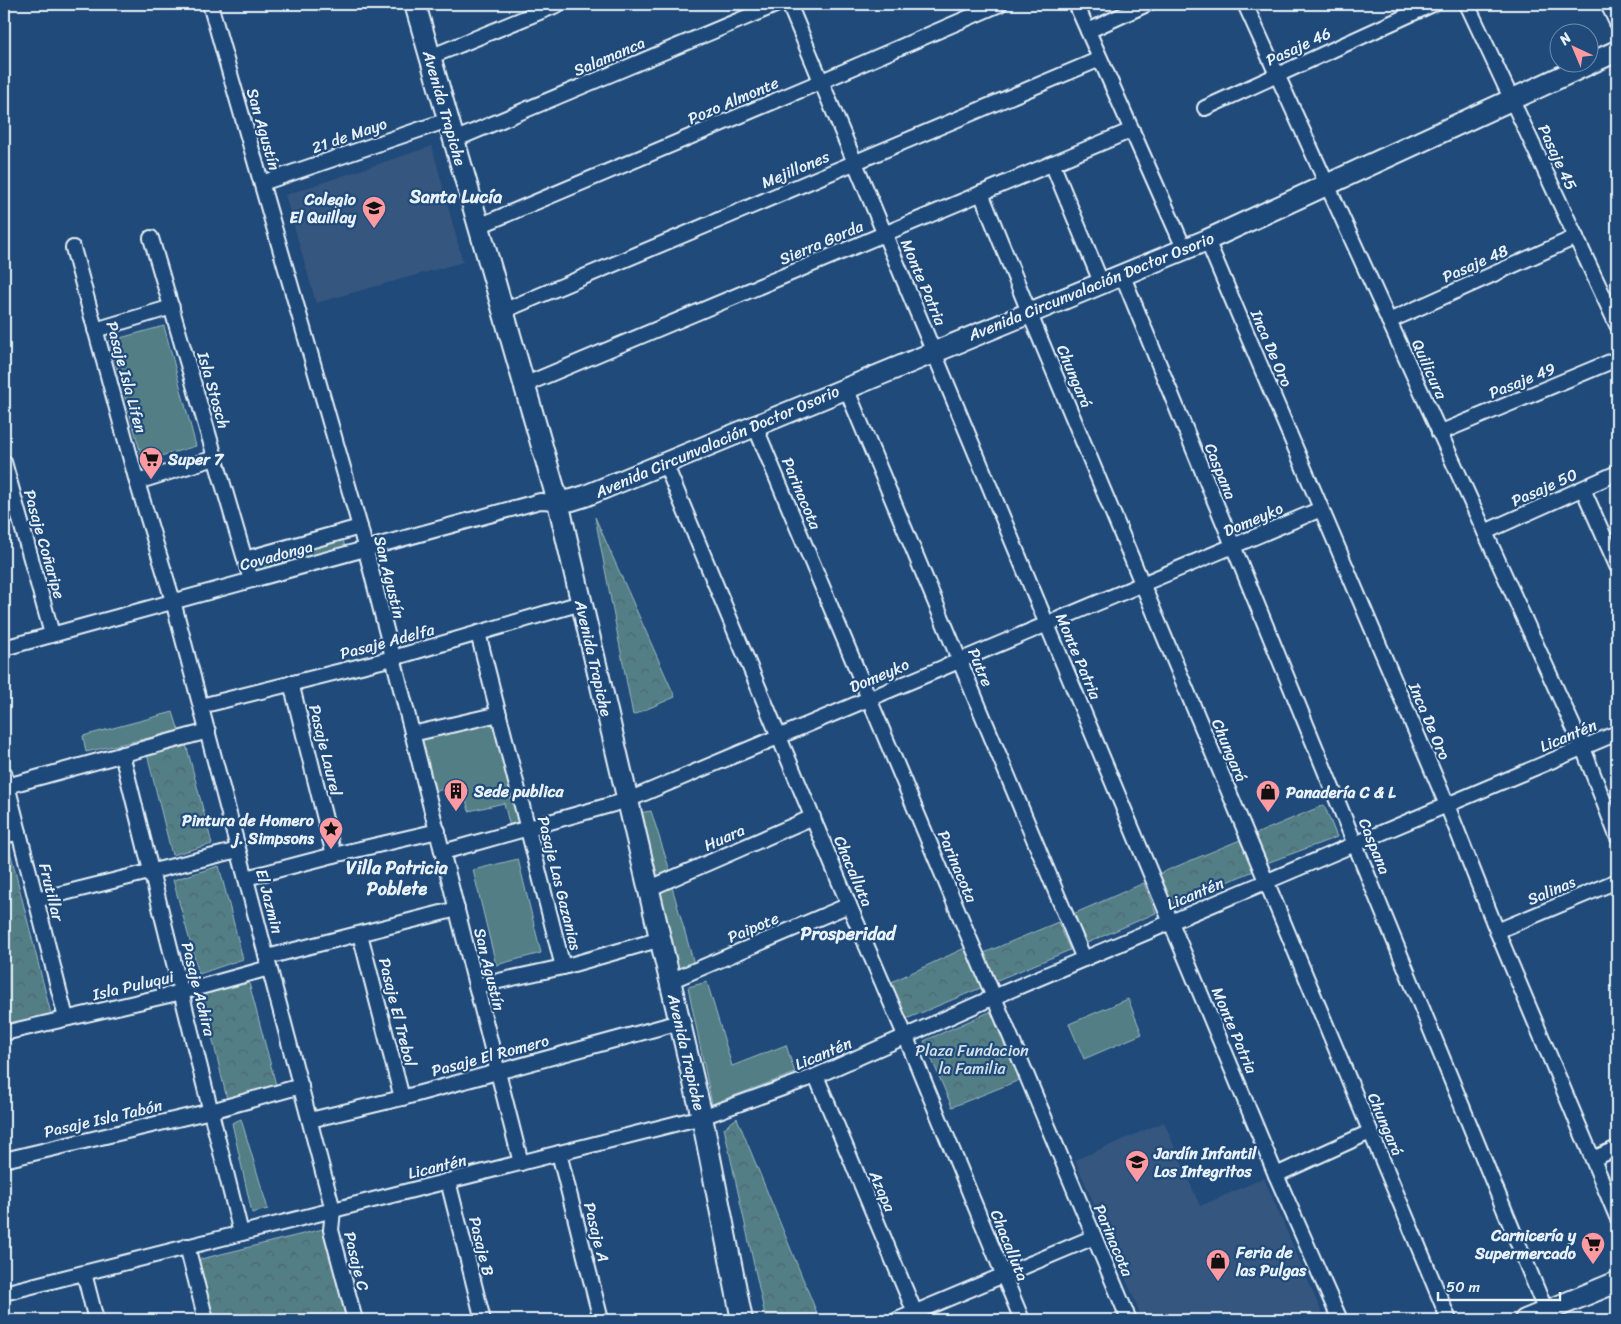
<svg xmlns="http://www.w3.org/2000/svg" width="1621" height="1324" viewBox="0 0 1621 1324" font-family="Sriracha,sans-serif">
	<style>
		.built { fill: #35567e }
		.grass { fill: #537e86; stroke: #9eb8bf }
		.forest { fill: url(#forest-crowns); stroke: #9eb8bf }
		.lines { fill: none; stroke-linecap: round; stroke-linejoin: round }
		.street-casing { stroke: #e8f1f8; stroke-width: 18 }
		.secondary-casing { stroke: #e8f1f8; stroke-width: 24 }
		.street { stroke: #1f4a7a; stroke-width: 14 }
		.secondary { stroke: #1f4a7a; stroke-width: 20 }
		.labels { text-anchor: middle; stroke-width: 4.5; stroke-linejoin: round; paint-order: stroke }
		.street-label { font-size: 16px; fill: #e8f1f8; stroke: #1f4a7a }
		.poi-label { font-size: 16px; font-weight: bold; fill: #e8f1f8; stroke: #1f4a7a; text-anchor: start }
		.park-label { font-size: 16px; fill: #d2e0e7; stroke: #1f4a7a }
		.neighbourhood-label { font-size: 18px; font-weight: bold; fill: #e8f1f8; stroke: #1f4a7a }
	</style>
	<defs>
		<pattern id="forest-crowns" width="20" height="18" patternUnits="userSpaceOnUse" patternTransform="scale(1.25)"><rect width="20" height="18" fill="#537e86"/><path d="M2 6a3 3 0 1 1 6 0M12 15a3 3 0 1 1 6 0" fill="none" stroke="#4d666b"/></pattern>
	</defs>
	<rect width="100%" height="100%" fill="#1f4a7a"/>
	<filter id="ink" filterUnits="userSpaceOnUse"><feTurbulence type="fractalNoise" baseFrequency=".02" numOctaves="2"/><feDisplacementMap in="SourceGraphic" scale="10" xChannelSelector="R" yChannelSelector="G"/><feConvolveMatrix kernelMatrix="1 2 1 2 8 2 1 2 1" color-interpolation-filters="sRGB"/></filter>
	<g filter="url(#ink)">
		<g class="built">
			<path d="M432,146L463,262L316,303L285,195Z"/>
			<path d="M1164,1122L1200,1206L1264,1178L1325,1320H1143L1075,1160Z"/>
		</g>
		<g class="grass">
			<path d="M164,326L196,446L143,461L109,341Z"/>
			<path d="M343,539L346,552L254,575L250,563Z"/>
			<path d="M173,712L179,731L86,752L83,736Z"/>
			<path d="M497,717L527,827L511,831L504,803L469,811L462,784L430,793L415,735Z"/>
			<path d="M651,811L671,874L655,878L638,813Z"/>
			<path d="M518,859L541,953L496,965L473,870Z"/>
			<path d="M672,887L694,964L678,971L658,893Z"/>
			<path d="M707,982L732,1066L786,1045L795,1073L712,1104L688,987Z"/>
			<path d="M1128,999L1142,1034L1084,1059L1069,1024Z"/>
			<path d="M241,1119L268,1209L252,1213L232,1123Z"/>
		</g>
		<g class="forest">
			<path d="M595,517L675,697L633,715Z"/>
			<path d="M186,744L212,844L172,855L147,754Z"/>
			<path d="M1324,805L1337,837L1264,864L1251,836Z"/>
			<path d="M4,839H7L52,1018L4,1028Z"/>
			<path d="M1240,840L1254,871L1169,905L1156,875Z"/>
			<path d="M219,866L243,959L199,974L173,880Z"/>
			<path d="M1144,883L1156,913L1087,943L1073,914Z"/>
			<path d="M1058,922L1070,950L995,981L984,953Z"/>
			<path d="M967,947L983,987L899,1022L885,985Z"/>
			<path d="M249,983L276,1085L227,1099L202,995Z"/>
			<path d="M994,1010L1022,1079L952,1107L924,1041Z"/>
			<path d="M737,1118L817,1313L802,1320H766L724,1128Z"/>
			<path d="M323,1229L348,1320H212L197,1260Z"/>
		</g>
		<g class="lines">
			<defs>
				<g id="street">
					<path d="M210,4L360,527L521,1163"/>
					<path d="M789,4L1276,1175L1340,1320"/>
					<path d="M1076,4L1184,248"/>
					<path d="M1245,4L1583,748L1617,836"/>
					<path d="M1467,4L1617,325"/>
					<path d="M1608,4L1617,23"/>
					<path d="M1088,31L1147,4"/>
					<path d="M430,57L559,4"/>
					<path d="M1205,108L1433,4"/>
					<path d="M454,140L778,4"/>
					<path d="M1052,163L1101,282"/>
					<path d="M262,183L448,120"/>
					<path d="M981,193L1029,312L1449,1320"/>
					<path d="M479,226L822,81L1000,4"/>
					<path d="M151,238L251,580"/>
					<path d="M1207,240L1447,805L1497,931L1617,1217"/>
					<path d="M73,248L137,482L173,601L333,1210L331,1230L355,1320"/>
					<path d="M1122,274L1549,1319"/>
					<path d="M503,311L1100,59"/>
					<path d="M1389,321L1576,237"/>
					<path d="M95,330L172,307"/>
					<path d="M524,385L1132,130"/>
					<path d="M846,388L1084,959"/>
					<path d="M755,426L1129,1320"/>
					<path d="M1439,433L1617,359"/>
					<path d="M4,462L52,634"/>
					<path d="M665,463L849,905L905,1035L1022,1320"/>
					<path d="M137,482L215,458"/>
					<path d="M1583,489L1617,566"/>
					<path d="M1485,532L1617,473"/>
					<path d="M245,559L360,527"/>
					<path d="M478,633L563,967"/>
					<path d="M4,648L540,501L558,502"/>
					<path d="M291,683L334,855"/>
					<path d="M201,706L393,658L581,603"/>
					<path d="M412,734L499,714"/>
					<path d="M122,754L241,1233"/>
					<path d="M4,773L66,1018"/>
					<path d="M7,786L208,731"/>
					<path d="M4,836L19,832"/>
					<path d="M443,852L628,800L1321,509"/>
					<path d="M246,878L334,855L438,831"/>
					<path d="M648,889L813,817"/>
					<path d="M36,900L238,850"/>
					<path d="M1497,931L1617,881"/>
					<path d="M360,934L402,1098"/>
					<path d="M267,957L457,909"/>
					<path d="M670,981L849,905"/>
					<path d="M476,986L563,967L661,939"/>
					<path d="M4,1033L182,992L269,968"/>
					<path d="M816,1076L918,1320"/>
					<path d="M310,1120L402,1098L680,1022"/>
					<path d="M559,1153L601,1320"/>
					<path d="M1593,1159L1617,1148"/>
					<path d="M4,1160L211,1111L301,1086"/>
					<path d="M1276,1175L1370,1132"/>
					<path d="M448,1181L483,1320"/>
					<path d="M187,1246L206,1320"/>
					<path d="M84,1273L96,1320"/>
					<path d="M4,1293L702,1117L816,1076L994,997L1617,733"/>
					<path d="M897,1320L1094,1237"/>
				</g>
				<g id="secondary">
					<path d="M415,4L558,502L702,1117L742,1320"/>
					<path d="M558,502L572,500L585,496L1207,240L1617,51"/>
					<path d="M1525,1320L1617,1282"/>
				</g>
			</defs>
			<use href="#street" class="street-casing"/>
			<use href="#secondary" class="secondary-casing"/>
			<use href="#street" class="street"/>
			<use href="#secondary" class="secondary"/>
		</g>
	</g>
	<defs>
		<symbol id="school-pin" viewBox="-11 -11 22 30"><path d="M0 17L-7.5 6A9.5 9.5 0 1 1 7.5 6Z" fill="#ff9aa2" stroke="#1f4a7a"/><path d="M0-5L7-2L0 1L-7-2ZM-4 1L0 2.5L4 1V4Q0 6-4 4Z" fill="#111"/></symbol>
		<symbol id="supermarket-pin" viewBox="-11 -11 22 30"><path d="M0 17L-7.5 6A9.5 9.5 0 1 1 7.5 6Z" fill="#ff9aa2" stroke="#1f4a7a"/><path d="M-6-5.5h2.5l.6 2H6L4.5 2H-2.5L-4.4-4H-6ZM-1.5 3.2a1.3 1.3 0 1 0 .1 0ZM3 3.2a1.3 1.3 0 1 0 .1 0Z" fill="#111"/></symbol>
		<symbol id="building-pin" viewBox="-11 -11 22 30"><path d="M0 17L-7.5 6A9.5 9.5 0 1 1 7.5 6Z" fill="#ff9aa2" stroke="#1f4a7a"/><path d="M-4-6H4V6H1V3H-1V6H-4ZM-2.5-4.3h1.7v1.8h-1.7ZM.8-4.3h1.7v1.8H.8ZM-2.5-1h1.7V.8h-1.7ZM.8-1h1.7V.8H.8Z" fill="#111"/></symbol>
		<symbol id="shop-pin" viewBox="-11 -11 22 30"><path d="M0 17L-7.5 6A9.5 9.5 0 1 1 7.5 6Z" fill="#ff9aa2" stroke="#1f4a7a"/><path d="M-5-2.5h2.3a2.7 3.5 0 0 1 5.4 0H5L5.5 6h-11ZM-1.5-2.5h3a1.5 2.3 0 0 0-3 0Z" fill="#111"/></symbol>
		<symbol id="sight-pin" viewBox="-11 -11 22 30"><path d="M0 17L-7.5 6A9.5 9.5 0 1 1 7.5 6Z" fill="#ff9aa2" stroke="#1f4a7a"/><path d="M0-6L1.8-2.2L6-1.7L2.9 1.2L3.7 5.4L0 3.3L-3.7 5.4L-2.9 1.2L-6-1.7L-1.8-2.2Z" fill="#111"/></symbol>
	</defs>
	<g fill-rule="evenodd">
		<use href="#school-pin" x="360" y="194" width="28" height="38"/>
		<use href="#supermarket-pin" x="137" y="445" width="28" height="38"/>
		<use href="#building-pin" x="442" y="777" width="28" height="38"/>
		<use href="#shop-pin" x="1254" y="778" width="28" height="38"/>
		<use href="#sight-pin" x="317" y="815" width="28" height="38"/>
		<use href="#school-pin" x="1123" y="1148" width="28" height="38"/>
		<use href="#supermarket-pin" x="1579" y="1230" width="28" height="38"/>
		<use href="#shop-pin" x="1204" y="1247" width="28" height="38"/>
	</g>
	<g class="labels">
		<g class="street-label">
			<text transform="translate(1298 46) rotate(-25)" y="6">Pasaje 46</text>
			<text transform="translate(609 56) rotate(-23)" y="6">Salamanca</text>
			<text transform="translate(733 100) rotate(-23)" y="6">Pozo Almonte</text>
			<text transform="translate(445 108) rotate(74)" y="6">Avenida Trapiche</text>
			<text transform="translate(264 129) rotate(74)" y="6">San Agustín</text>
			<text transform="translate(349 135) rotate(-19)" y="6">21 de Mayo</text>
			<text transform="translate(1558 157) rotate(65)" y="6">Pasaje 45</text>
			<text transform="translate(795 169) rotate(-23)" y="6">Mejillones</text>
			<text transform="translate(821 242) rotate(-23)" y="6">Sierra Gorda</text>
			<text transform="translate(1475 263) rotate(-24)" y="6">Pasaje 48</text>
			<text transform="translate(924 282) rotate(67)" y="6">Monte Patria</text>
			<text transform="translate(1091 286) rotate(-22)" y="6">Avenida Circunvalación Doctor Osorio</text>
			<text transform="translate(1272 348) rotate(67)" y="6">Inca De Oro</text>
			<text transform="translate(1430 369) rotate(66)" y="6">Quilicura</text>
			<text transform="translate(1075 376) rotate(67)" y="6">Chungará</text>
			<text transform="translate(127 377) rotate(75)" y="6">Pasaje Isla Lifen</text>
			<text transform="translate(1522 380) rotate(-22)" y="6">Pasaje 49</text>
			<text transform="translate(214 390) rotate(74)" y="6">Isla Stosch</text>
			<text transform="translate(717 441) rotate(-23)" y="6">Avenida Circunvalación Doctor Osorio</text>
			<text transform="translate(1221 471) rotate(68)" y="6">Caspana</text>
			<text transform="translate(1544 487) rotate(-24)" y="6">Pasaje 50</text>
			<text transform="translate(802 493) rotate(67)" y="6">Parinacota</text>
			<text transform="translate(1253 519) rotate(-23)" y="6">Domeyko</text>
			<text transform="translate(45 544) rotate(74)" y="6">Pasaje Coñaripe</text>
			<text transform="translate(276 555) rotate(-15)" y="6">Covadonga</text>
			<text transform="translate(390 577) rotate(76)" y="6">San Agustín</text>
			<text transform="translate(387 641) rotate(-15)" y="6">Pasaje Adelfa</text>
			<text transform="translate(1079 656) rotate(67)" y="6">Monte Patria</text>
			<text transform="translate(594 658) rotate(77)" y="6">Avenida Trapiche</text>
			<text transform="translate(981 667) rotate(67)" y="6">Putre</text>
			<text transform="translate(879 675) rotate(-23)" y="6">Domeyko</text>
			<text transform="translate(1430 721) rotate(67)" y="6">Inca De Oro</text>
			<text transform="translate(1568 735) rotate(-23)" y="6">Licantén</text>
			<text transform="translate(326 750) rotate(76)" y="6">Pasaje Laurel</text>
			<text transform="translate(1230 750) rotate(67)" y="6">Chungará</text>
			<text transform="translate(724 837) rotate(-24)" y="6">Huara</text>
			<text transform="translate(1375 846) rotate(68)" y="6">Caspana</text>
			<text transform="translate(958 866) rotate(67)" y="6">Parinacota</text>
			<text transform="translate(854 871) rotate(67)" y="6">Chacalluta</text>
			<text transform="translate(560 883) rotate(76)" y="6">Pasaje Las Gazanias</text>
			<text transform="translate(1551 890) rotate(-23)" y="6">Salinas</text>
			<text transform="translate(52 892) rotate(76)" y="6">Frutillar</text>
			<text transform="translate(1195 893) rotate(-23)" y="6">Licantén</text>
			<text transform="translate(270 901) rotate(75)" y="6">El Jazmin</text>
			<text transform="translate(753 927) rotate(-23)" y="6">Paipote</text>
			<text transform="translate(490 969) rotate(76)" y="6">San Agustín</text>
			<text transform="translate(133 985) rotate(-13)" y="6">Isla Puluqui</text>
			<text transform="translate(199 989) rotate(76)" y="6">Pasaje Achira</text>
			<text transform="translate(398 1012) rotate(76)" y="6">Pasaje El Trebol</text>
			<text transform="translate(1235 1030) rotate(67)" y="6">Monte Patria</text>
			<text transform="translate(687 1052) rotate(77)" y="6">Avenida Trapiche</text>
			<text transform="translate(823 1053) rotate(-23)" y="6">Licantén</text>
			<text transform="translate(490 1055) rotate(-15)" y="6">Pasaje El Romero</text>
			<text transform="translate(103 1118) rotate(-13)" y="6">Pasaje Isla Tabón</text>
			<text transform="translate(1386 1124) rotate(67)" y="6">Chungará</text>
			<text transform="translate(437 1166) rotate(-14)" y="6">Licantén</text>
			<text transform="translate(883 1191) rotate(67)" y="6">Azapa</text>
			<text transform="translate(597 1232) rotate(76)" y="6">Pasaje A</text>
			<text transform="translate(1114 1240) rotate(67)" y="6">Parinacota</text>
			<text transform="translate(1010 1245) rotate(68)" y="6">Chacalluta</text>
			<text transform="translate(482 1246) rotate(76)" y="6">Pasaje B</text>
			<text transform="translate(357 1261) rotate(76)" y="6">Pasaje C</text>
		</g>
		<g class="poi-label">
			<text x="356" y="205" text-anchor="end">Colegio<tspan x="356" dy="18">El Quillay</tspan></text>
			<text x="168" y="465">Super 7</text>
			<text x="474" y="797">Sede publica</text>
			<text x="1286" y="798">Panadería C &amp; L</text>
			<text x="314" y="826" text-anchor="end">Pintura de Homero<tspan x="314" dy="18">j. Simpsons</tspan></text>
			<text x="1154" y="1159">Jardín Infantil<tspan x="1154" dy="18">Los Integritos</tspan></text>
			<text x="1576" y="1241" text-anchor="end">Carnicería y<tspan x="1576" dy="18">Supermercado</tspan></text>
			<text x="1236" y="1258">Feria de<tspan x="1236" dy="18">las Pulgas</tspan></text>
		</g>
		<g class="park-label">
			<text x="972" y="1056">Plaza Fundacion<tspan x="972" dy="18">la Familia</tspan></text>
		</g>
		<g class="neighbourhood-label">
			<text x="456" y="203">Santa Lucía</text>
			<text x="397" y="874">Villa Patricia<tspan x="397" dy="21">Poblete</tspan></text>
			<text x="848" y="940">Prosperidad</text>
		</g>
	</g>
	<rect width="1621" height="1324" fill="none" stroke="#1f4a7a" stroke-width="20"/>
	<rect x="10" y="10" width="1601" height="1304" fill="none" stroke="#e8f1f8" stroke-width="2" filter="url(#ink)"/>
	<g transform="translate(1574 48) rotate(316)"><circle r="24" fill="#1f4a7a" stroke="#6f8dac"/>
	<path d="M0-4L9 19L0 12L-9 19Z" fill="#ff9aa2"/>
	<text y="-8" font-size="14" font-weight="bold" text-anchor="middle" fill="#e8f1f8">N</text>
	</g>
	<path d="M1438 1292v8h122v-8" fill="none" stroke="#e8f1f8" stroke-width="2.5"/>
	<text x="1446" y="1292" font-size="15" fill="#e8f1f8" stroke="#1f4a7a" stroke-width="4" paint-order="stroke">50 m</text>
</svg>
